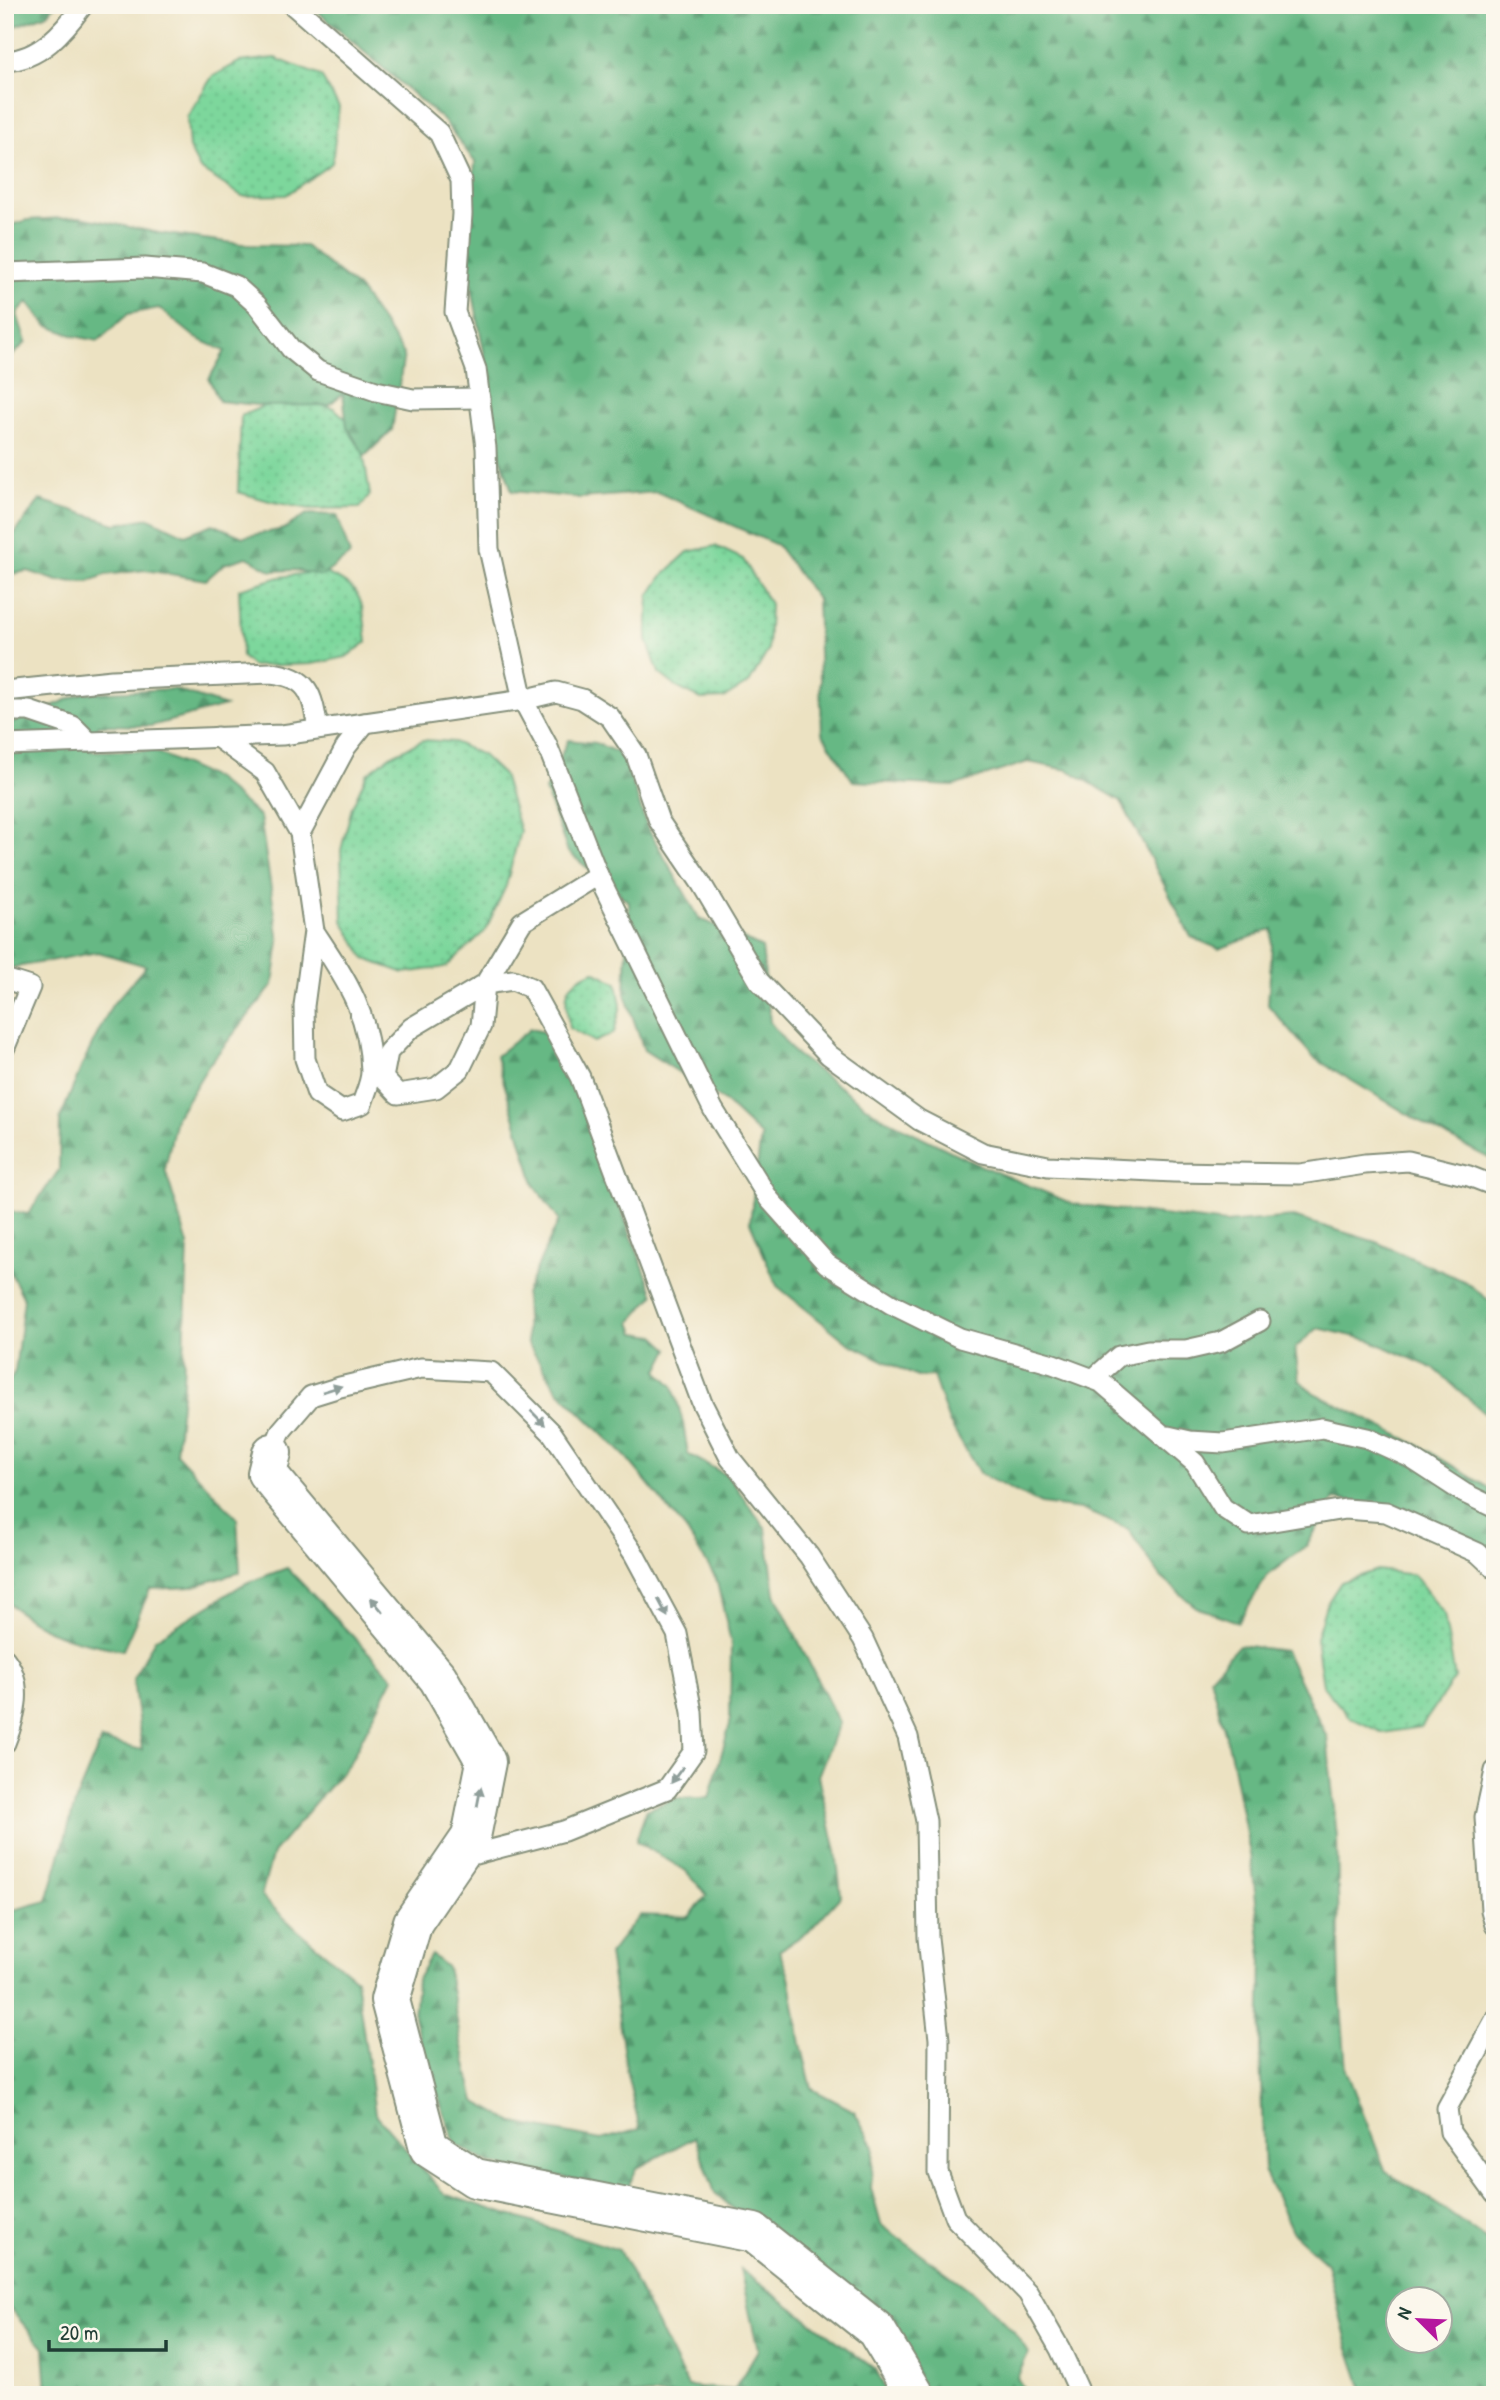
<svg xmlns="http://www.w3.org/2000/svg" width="1500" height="2400" viewBox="0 0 1500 2400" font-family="'Patrick Hand',sans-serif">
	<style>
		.grass { fill: url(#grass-dots); stroke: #4e8a68; stroke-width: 2 }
		.forest { fill: url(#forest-firs); stroke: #427a5c; stroke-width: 2; fill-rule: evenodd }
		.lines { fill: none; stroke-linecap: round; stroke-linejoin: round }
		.service-casing { stroke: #86907b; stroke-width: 23 }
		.minor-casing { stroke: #86907b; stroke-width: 42 }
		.service { stroke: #fff; stroke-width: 19 }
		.minor { stroke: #fff; stroke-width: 38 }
		.oneway { fill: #8f9e9a }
	</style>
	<defs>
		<pattern id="grass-dots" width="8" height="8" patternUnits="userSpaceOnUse" patternTransform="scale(1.75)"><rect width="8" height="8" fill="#7dd79c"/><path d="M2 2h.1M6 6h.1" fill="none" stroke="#6cb987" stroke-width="1.8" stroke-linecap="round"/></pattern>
		<pattern id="forest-firs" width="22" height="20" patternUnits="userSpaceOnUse" patternTransform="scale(1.75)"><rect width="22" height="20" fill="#66b884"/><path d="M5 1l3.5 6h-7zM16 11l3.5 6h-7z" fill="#53976d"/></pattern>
	</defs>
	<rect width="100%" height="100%" fill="#fbf7ec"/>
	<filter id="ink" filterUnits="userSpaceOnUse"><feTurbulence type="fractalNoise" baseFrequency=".0143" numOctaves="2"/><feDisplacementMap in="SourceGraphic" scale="14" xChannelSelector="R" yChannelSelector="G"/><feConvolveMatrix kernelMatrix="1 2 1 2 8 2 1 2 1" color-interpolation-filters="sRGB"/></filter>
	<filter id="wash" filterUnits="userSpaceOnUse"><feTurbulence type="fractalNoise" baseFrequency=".00686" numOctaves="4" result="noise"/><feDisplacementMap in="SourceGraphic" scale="28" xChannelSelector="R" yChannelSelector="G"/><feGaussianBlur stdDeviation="1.57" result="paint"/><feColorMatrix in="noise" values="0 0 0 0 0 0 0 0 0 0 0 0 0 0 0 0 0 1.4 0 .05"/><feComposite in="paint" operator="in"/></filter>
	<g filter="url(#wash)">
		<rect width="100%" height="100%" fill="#ece2c2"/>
		<g class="grass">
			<path d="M275,58L321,76L339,107L332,163L286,195L242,196L200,169L189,148L187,117L212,77L239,62Z"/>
			<path d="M284,397L334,408L360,432L370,495L360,508L310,509L273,502L238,492L241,416Z"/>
			<path d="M715,546L743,559L770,604L768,651L749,683L724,698L701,699L678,688L659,673L647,640L649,596L663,575L688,552Z"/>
			<path d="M320,571C364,588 362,598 367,642L346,657L312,664L252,666L242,657L239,589L280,577Z"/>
			<path d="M423,740L454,742L482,755L503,775L520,831L506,886L485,931L446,967L404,973L365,959L343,921L341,850L352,807L367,774L390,756Z"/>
			<path d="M594,971L617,983L621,1005L614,1033L594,1042L569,1028C566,996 559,985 594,971Z"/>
			<path d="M1377,1570L1414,1575L1444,1614L1455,1678L1421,1727L1383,1733L1349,1717L1323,1686L1316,1638L1326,1605L1341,1582Z"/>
		</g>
		<g class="forest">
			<path d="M5,5H55L48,14L5,30Z"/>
			<path d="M310,5H1495V1161L1436,1131L1314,1058L1268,1005L1273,929L1219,949L1191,937L1121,801L1068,770L1028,762L953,786L853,781L822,733L817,599L777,545L657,492L581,498L512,491L500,455L484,352L468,267L475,162L443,120Z"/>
			<path d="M80,217L159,233L249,245L305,246L359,289L404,354L392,430L365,456L347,427L343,393L329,405L266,406L219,401L209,379L225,351L196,338L159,308L128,314L98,341L74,336L46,325L28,302L17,314L26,342L5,363V227L28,220Z"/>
			<path d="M40,500L116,524L149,518L185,535L213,524L243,537L284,529L307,514L337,515L350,555L322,576L295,570L272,571L247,557L224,564L206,580L145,570L105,575L88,582L58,581L28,571L5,575V532L15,533Z"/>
			<path d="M173,689L225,706L151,726L98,725L91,751H154L216,779L260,817L279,941L273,985L210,1063L176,1118L165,1169L188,1245L183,1383L176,1453L237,1518L240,1572L191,1587L150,1589L123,1650C77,1642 39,1634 5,1599V1389L15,1371L24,1299L5,1261V1211L28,1214L59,1170L60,1119L83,1063L112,1005L146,966L98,952L5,969V726L83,693Z"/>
			<path d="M568,740L596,743L623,755L647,827L699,918L762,948L770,1022L794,1053L879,1116L977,1164L1073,1204L1226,1223L1293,1217L1376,1242L1464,1281L1495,1305V1422L1435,1369L1370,1340L1318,1328L1295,1348L1299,1380L1314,1393L1422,1447L1495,1492V1558L1478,1542L1410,1509L1334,1499L1307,1545L1268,1575L1238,1622L1196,1607L1160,1576L1128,1529L1081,1509L1041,1504L980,1474L949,1422L933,1376L917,1377L848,1343L777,1286L750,1222L761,1136L724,1101L644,1050L625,994L629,902L568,852L545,790Z"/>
			<path d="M530,1029L544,1032L560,1050L654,1295L631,1322L635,1333L655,1336L669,1349L658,1371L673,1386L683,1423L688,1454L728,1476L766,1529L775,1594L839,1723L818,1776L836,1851L841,1896L810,1930L779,1951L789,1976L801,2044L812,2089L854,2111L874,2147L871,2188L881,2225L973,2292L1014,2332L1028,2353L1017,2378L1028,2395H927L745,2219L715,2193L695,2137L637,2168L627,2189L489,2163L455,2143L426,2063L414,2017L417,1979L431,1955L447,1967L461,2043L475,2101L514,2123L601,2140L640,2129L627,2074L609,1954L640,1915L689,1917L707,1895L686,1871L636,1841L646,1810L677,1798H709L730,1724L731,1642L716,1578L686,1530L627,1458L557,1389L527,1342L525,1294L559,1220L535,1186L496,1056Z"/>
			<path d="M287,1568L393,1678L350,1762L273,1853L261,1896L297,1930L356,1979L375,2113L444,2194L619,2250L688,2386L734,2390L758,2350L740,2269L876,2370L888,2395H47L44,2348L5,2303V2064L12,2048L5,2045V1937L13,1910L47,1901L77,1797L101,1740L142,1750L133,1679L155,1639L244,1584Z"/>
			<path d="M1239,1645L1285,1651L1327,1737L1337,1837L1340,1992L1346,2070L1386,2172L1427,2197L1495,2246V2395H1365L1347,2342L1327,2263L1293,2233L1264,2171L1260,2051L1262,1956L1252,1864L1231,1755L1210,1677ZM1398,2298H1440V2340H1398Z"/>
		</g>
	</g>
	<g filter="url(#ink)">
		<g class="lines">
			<defs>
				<g id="service">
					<path d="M293,5L439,133L461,180L462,214L455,312L476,369L486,448L489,549L523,700L547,745L598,875L713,1109L769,1199L827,1264L891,1304L960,1338L1053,1364L1101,1382L1195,1463L1223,1508L1249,1525L1345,1509L1386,1512L1478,1553L1495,1569"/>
					<path d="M5,61C40,60 64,31 83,5"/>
					<path d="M5,273L145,268L203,273L236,286L257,305L291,349L318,371L376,391L413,399L480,398"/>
					<path d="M5,691L112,680L271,673C310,677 312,695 318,729"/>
					<path d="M5,711H29L73,726L89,742"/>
					<path d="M217,737L265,772L300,833L314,931L304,1006L305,1059L317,1094L342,1111L362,1104C365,1094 371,1082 371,1072C370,1013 345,978 314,931"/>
					<path d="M5,745L282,735L523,700L556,692L582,699L610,717L636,755L659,821L701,883L759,981L829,1055L919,1120L983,1153L1048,1166L1174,1172L1300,1174L1365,1164L1408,1161L1469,1176L1495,1186"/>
					<path d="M300,833L346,747L365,723"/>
					<path d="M598,875L522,922L485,984L411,1028L388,1052L383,1078L398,1094L436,1088L460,1069L481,1026L485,984L513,980L531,988L580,1077L702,1403L730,1458L809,1556L863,1639L908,1737L926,1821L928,1938L939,2039L938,2172L955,2218L1028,2293L1060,2349L1081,2395"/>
					<path d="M5,979L30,987L5,1047"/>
					<path d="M1093,1379L1119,1356L1148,1350H1186L1221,1342L1260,1321"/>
					<path d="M1168,1436L1190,1441L1223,1443L1322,1428L1367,1438L1409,1457L1464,1493L1495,1508"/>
					<path d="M272,1453L281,1431L311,1396L340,1387L421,1368L491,1372L552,1433L634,1554L677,1634L692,1712L694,1751L667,1789L564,1831L460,1858"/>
					<path d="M5,1659C24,1684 16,1716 5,1743"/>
					<path d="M1495,1771L1485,1817L1491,1910L1495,1925"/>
					<path d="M1495,2020L1447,2108L1450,2132L1495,2194"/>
				</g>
				<path id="minor" d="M272,1453L267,1473L438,1678L486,1762L471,1837L413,1922L390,2000L429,2148L475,2178L754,2233L876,2330L915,2395"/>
			</defs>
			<use href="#service" class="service-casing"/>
			<use href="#minor" class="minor-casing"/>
			<use href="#service" class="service"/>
			<use href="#minor" class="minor"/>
		</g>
		<defs><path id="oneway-solid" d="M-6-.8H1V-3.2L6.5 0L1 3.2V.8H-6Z" transform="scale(1.75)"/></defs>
		<g class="oneway">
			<use href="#oneway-solid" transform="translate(332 1389) rotate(-17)"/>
			<use href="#oneway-solid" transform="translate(538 1418) rotate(45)"/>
			<use href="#oneway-solid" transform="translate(377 1605) rotate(-130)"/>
			<use href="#oneway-solid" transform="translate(663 1608) rotate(62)"/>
			<use href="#oneway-solid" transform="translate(677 1775) rotate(126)"/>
			<use href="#oneway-solid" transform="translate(479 1797) rotate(-79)"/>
		</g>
	</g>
	<rect width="1500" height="2400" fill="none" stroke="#fbf7ec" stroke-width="28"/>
	<g transform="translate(1419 2320) rotate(294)"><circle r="33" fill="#fbf7ec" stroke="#a3ada2" stroke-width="2"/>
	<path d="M0-5L12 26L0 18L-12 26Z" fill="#b5179e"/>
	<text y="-10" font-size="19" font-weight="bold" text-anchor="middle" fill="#1f3d34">N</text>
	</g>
	<path d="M49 2340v10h117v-10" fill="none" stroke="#1f3d34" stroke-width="3.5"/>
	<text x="60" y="2340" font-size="21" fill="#1f3d34" stroke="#fbf7ec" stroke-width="5" paint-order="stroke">20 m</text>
</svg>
